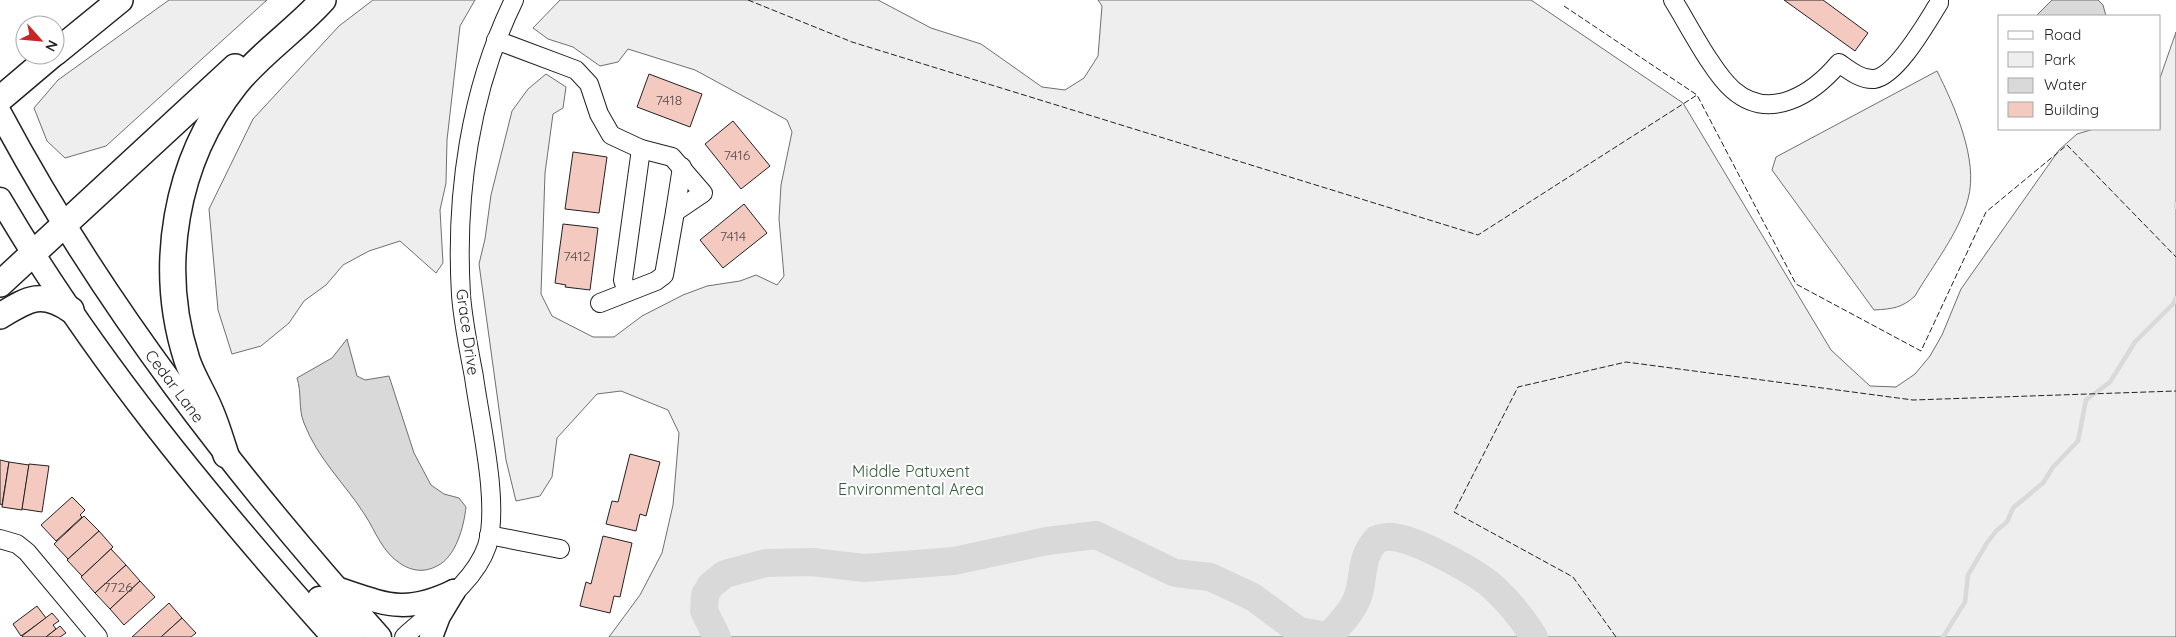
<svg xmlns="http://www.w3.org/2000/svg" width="2176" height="637" viewBox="0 0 2176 637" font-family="Quicksand,sans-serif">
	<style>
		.green { fill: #eee; stroke: #6f6f6f }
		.water { fill: #d9d9d9; stroke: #6f6f6f }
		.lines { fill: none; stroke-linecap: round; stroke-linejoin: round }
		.stream { stroke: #d9d9d9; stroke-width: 4.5 }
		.river { stroke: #d9d9d9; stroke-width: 28 }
		.building { fill: #f3c9c0; stroke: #222 }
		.minor-casing { stroke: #222; stroke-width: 20 }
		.major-casing { stroke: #222; stroke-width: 25 }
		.highway-casing { stroke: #222; stroke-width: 28 }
		.minor { stroke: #fff; stroke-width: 18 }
		.major { stroke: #fff; stroke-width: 22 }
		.highway { stroke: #fff; stroke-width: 25 }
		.fence { stroke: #222; stroke-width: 1; stroke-dasharray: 6 2.5; stroke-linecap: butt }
		.labels { text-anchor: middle; stroke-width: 4; stroke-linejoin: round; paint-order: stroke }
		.number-label { font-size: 14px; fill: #564c4a }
		.street-label { font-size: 16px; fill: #222; stroke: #fff }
		.park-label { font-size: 16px; fill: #2f5e38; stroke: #fff }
	</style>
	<rect width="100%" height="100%" fill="#fff"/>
	<g class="green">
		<path d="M169,0H267L106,146L65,158L47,141L34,108L58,80Z"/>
		<path d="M373,0H475L460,26L447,140L446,183L440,210L443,263L436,273L400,241L369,251L343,265L326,285L304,301L289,323L261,346L232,354L218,310L209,209L253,119L339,26Z"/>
		<path d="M560,0H878L931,28L981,44L1042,87L1065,90L1084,78L1098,56L1102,6L1098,0H1531L1683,103L1831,350L1870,386L1896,387L1915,374L1930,356L1942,335L1961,289L2059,150L2077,134L2094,129H2160V78L2176,32V637H609L640,595L662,553L673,505L679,433L668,410L621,391L597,394L557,438L552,477L540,496L516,501L506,460L479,264L485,239L491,195L512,111L528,89L546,74L566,87L563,108L553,114L545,173L541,294L552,316L593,337H614L642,316L683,295L707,286L740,281L756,275L777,285L784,276L779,219L781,185L792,132L787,120L695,70L628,49L618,62L600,66L573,47L548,39L533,28Z"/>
		<path d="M1937,71C1954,105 1979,160 1968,199C1959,233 1933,265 1915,296C1902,308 1892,309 1874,310L1772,170L1776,157Z"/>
	</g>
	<g class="water">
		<path d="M2052,0H2098L2103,5L2106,16H2036Z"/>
		<path d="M347,339L357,376L365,380L389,376L414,453L431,485L444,494L459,498L466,507C464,526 456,557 437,566C424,573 412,571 401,564C382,552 376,532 365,515C346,485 317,458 304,423C298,409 302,393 297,378L332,358Z"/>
	</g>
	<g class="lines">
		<g class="stream">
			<path d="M2176,204V207"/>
			<path d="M1328,636V637"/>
			<path d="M1943,637L1965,602L1968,575L1987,543L1996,531L2007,522L2013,508L2043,483L2053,467L2078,441L2086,400L2110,382L2135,342L2173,304L2176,298"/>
		</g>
		<path class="river" d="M717,637L704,611L705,595L711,585L725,574L766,563L812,562L865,568L954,561L1047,541L1096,535L1175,573L1210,577L1253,597L1299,631L1328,636C1342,623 1356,608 1360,589C1364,569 1362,555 1377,539C1382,538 1387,536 1392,537C1414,538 1479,573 1495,589C1510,603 1523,619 1534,637"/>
	</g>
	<g class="building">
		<path d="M1784,0H1823L1868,33L1855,51Z"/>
		<path d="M649,74L702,94L690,127L637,107Z"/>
		<path d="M733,121L770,166L741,189L705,144Z"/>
		<path d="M573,152L607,157L599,213L565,209Z"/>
		<path d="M744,204L767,233L723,268L700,240Z"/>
		<path d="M563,224L598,228L590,290L565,287L566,285L555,283Z"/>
		<path d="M630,454L660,462L646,516L640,514L636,531L606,524L612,501L618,502Z"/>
		<path d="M0,460L9,462L2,505L0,504Z"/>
		<path d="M9,462L29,465L22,510L2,507Z"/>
		<path d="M29,464L49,466L42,512L22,509Z"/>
		<path d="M72,497L85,510L80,515L82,517L56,541L41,525Z"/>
		<path d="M84,516L99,531L68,559L54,544Z"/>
		<path d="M99,531L113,547L82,576L67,560Z"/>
		<path d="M603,536L632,543L620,597L614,596L610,613L580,606L586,582L591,584Z"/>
		<path d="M111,549L126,565L95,593L81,577Z"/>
		<path d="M126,565L140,581L110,609L95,593Z"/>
		<path d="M140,581L155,597L124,625L110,609Z"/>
		<path d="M169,603L182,618L161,637H132Z"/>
		<path d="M37,606L46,618L21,636L13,624Z"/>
		<path d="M52,613L59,621L53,625L56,629L46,637H23L22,636Z"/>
		<path d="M182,618L196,633L191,637H161Z"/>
		<path d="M60,626L66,633L60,637H46Z"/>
	</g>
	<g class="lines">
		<defs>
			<g id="minor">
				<path d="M1673,0C1688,24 1713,73 1733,90C1770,122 1813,94 1839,63C1849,70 1861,80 1874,79C1897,76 1927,22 1939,3V0"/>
				<path d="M496,40L576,70L589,84L599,114L611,135L641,149L672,157L703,193L675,212L664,275L656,281L600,303"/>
				<path d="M675,212L682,167"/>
				<path d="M627,292L623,280L641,149"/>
				<path d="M489,535L560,549"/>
				<path d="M0,539L17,544L27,552L98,637"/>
				<path d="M404,637C432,611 474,584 487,546C500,504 480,422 474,377C469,350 463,322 461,295C455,195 470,90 514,0"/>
			</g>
			<g id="major">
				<path d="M0,113C102,304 236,476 380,637"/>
				<path d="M0,199C93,358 211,500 333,637"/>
				<path d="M336,588C385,604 404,615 454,591"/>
				<path d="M319,598L354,637"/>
				<path d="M431,637L439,616L454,591"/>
			</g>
			<g id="highway">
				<path d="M55,53L120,0"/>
				<path d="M0,99L52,55"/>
				<path d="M0,284L235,67"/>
				<path d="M0,316C28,299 41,290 71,310"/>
				<path d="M226,455C221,440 217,426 211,412C204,394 193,378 187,360C157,267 175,161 236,84C261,53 296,30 323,0"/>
			</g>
		</defs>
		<use href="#minor" class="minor-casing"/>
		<use href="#major" class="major-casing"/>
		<use href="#highway" class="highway-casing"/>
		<use href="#minor" class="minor"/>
		<use href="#major" class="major"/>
		<use href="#highway" class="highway"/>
		<g class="fence">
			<path d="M748,0L852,42L1478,235L1697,95"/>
			<path d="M1564,6L1697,95L1796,284L1921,351L1986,212L2067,145L2176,257"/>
			<path d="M1616,637L1573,577L1454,512L1518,387L1626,362L1913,400L2176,391"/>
		</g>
	</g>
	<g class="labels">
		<g class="number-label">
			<text x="669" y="105">7418</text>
			<text x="737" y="160">7416</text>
			<text x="733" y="241">7414</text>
			<text x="577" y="261">7412</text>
			<text x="118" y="592">7726</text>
		</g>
		<g class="street-label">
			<text transform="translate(468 332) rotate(82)" y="6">Grace Drive</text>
			<text transform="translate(175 386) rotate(53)" y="6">Cedar Lane</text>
		</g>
		<g class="park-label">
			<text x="911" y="477">Middle Patuxent<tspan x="911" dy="18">Environmental Area</tspan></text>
		</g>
	</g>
	<rect x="1998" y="15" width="162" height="115" fill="#ffffff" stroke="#a7a7a7"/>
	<rect x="2008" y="31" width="25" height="8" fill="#ffffff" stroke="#a7a7a7"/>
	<text x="2044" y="40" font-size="15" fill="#222222">Road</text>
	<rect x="2008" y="52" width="25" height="15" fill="#eeeeee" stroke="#a7a7a7"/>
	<text x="2044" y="65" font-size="15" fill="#222222">Park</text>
	<rect x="2008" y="78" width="25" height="15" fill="#d9d9d9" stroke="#a7a7a7"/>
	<text x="2044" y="90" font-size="15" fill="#222222">Water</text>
	<rect x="2008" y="102" width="25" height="15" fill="#f3c9c0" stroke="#a7a7a7"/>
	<text x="2044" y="115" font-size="15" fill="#222222">Building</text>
	<g transform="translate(40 40) rotate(117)"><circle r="24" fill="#ffffff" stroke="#a7a7a7"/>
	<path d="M0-4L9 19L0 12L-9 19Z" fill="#c62828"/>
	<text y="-8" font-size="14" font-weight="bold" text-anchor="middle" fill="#222222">N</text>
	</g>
</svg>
